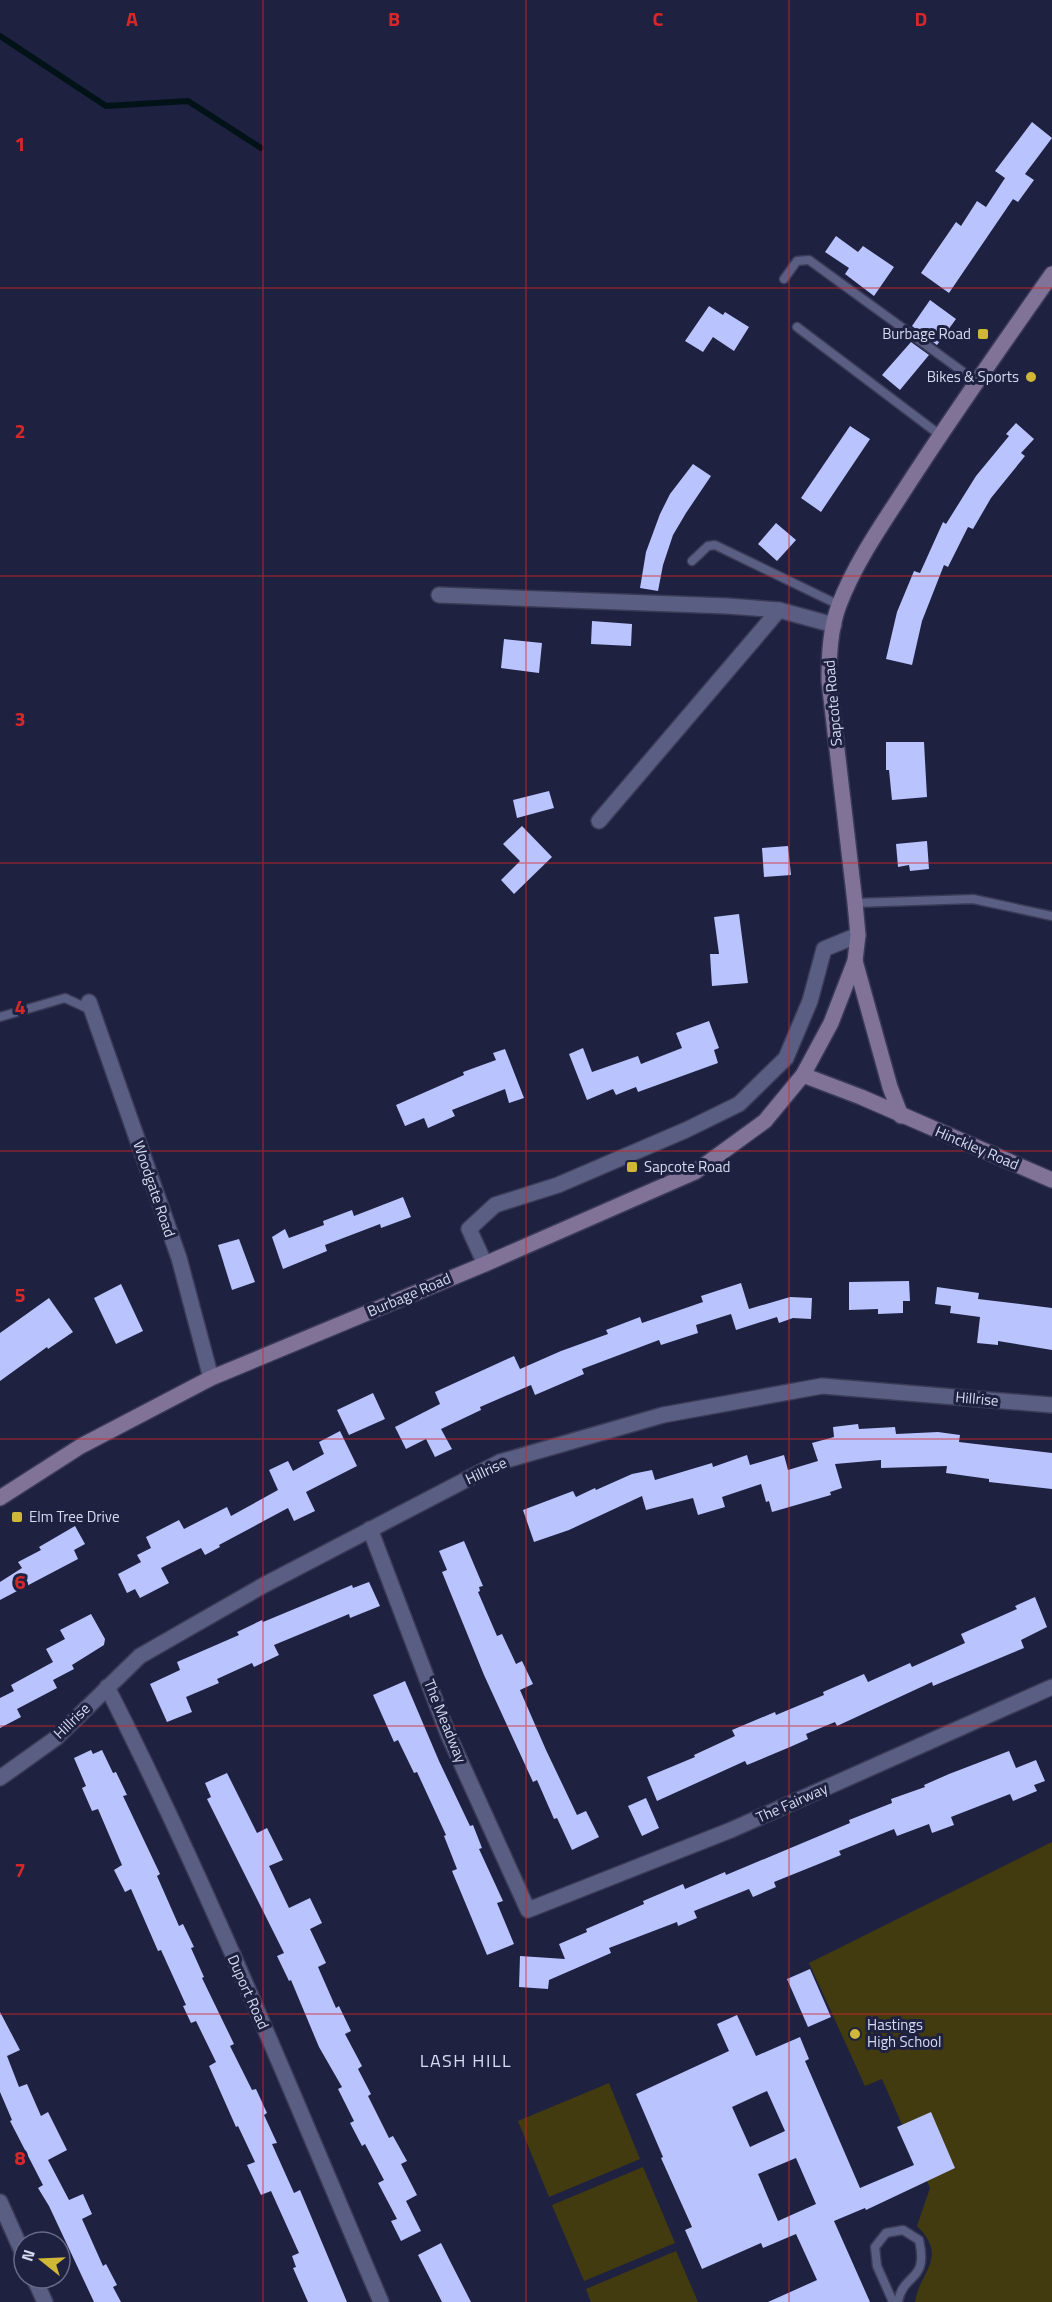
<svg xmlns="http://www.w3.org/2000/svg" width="1052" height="2302" viewBox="0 0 1052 2302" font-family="'Titillium Web',sans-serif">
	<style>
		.green { fill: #433b10 }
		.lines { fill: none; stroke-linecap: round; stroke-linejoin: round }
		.stream { stroke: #021318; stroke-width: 6 }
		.building { fill: #b9c3fe; fill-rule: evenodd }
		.lane-casing { stroke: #3a3b56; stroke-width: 11 }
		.street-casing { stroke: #3a3b56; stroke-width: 18 }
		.secondary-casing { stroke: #3a3b56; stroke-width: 18 }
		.lane { stroke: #595e82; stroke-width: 8 }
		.street { stroke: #595e82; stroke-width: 15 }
		.secondary { stroke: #817298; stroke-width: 15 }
		.grid { fill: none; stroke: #d62828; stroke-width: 1.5; stroke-opacity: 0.55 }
		.poi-dot { fill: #d1b736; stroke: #1e2140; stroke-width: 2 }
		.labels { text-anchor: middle; stroke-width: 6; stroke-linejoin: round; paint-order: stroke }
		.poi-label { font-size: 15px; fill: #d6daef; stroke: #1e2140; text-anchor: start }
		.street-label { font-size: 15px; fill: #d6daef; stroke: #1e2140 }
		.quarter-label { font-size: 18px; letter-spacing: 1.5px; fill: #d6daef; stroke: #1e2140 }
		.grid-label { font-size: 20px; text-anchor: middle; font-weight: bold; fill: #d62828; stroke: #1e2140; stroke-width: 6; stroke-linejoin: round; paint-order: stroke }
	</style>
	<rect width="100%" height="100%" fill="#1e2140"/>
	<g class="green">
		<path d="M1052,1842V2302H915C920,2270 949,2258 917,2226L930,2188L882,2079L865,2086L809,1963Z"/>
		<path d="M609,2083L640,2159L549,2197L518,2121Z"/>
		<path d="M643,2167L675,2243L584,2281L552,2205Z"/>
		<path d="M676,2251L698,2302H591L586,2289Z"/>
	</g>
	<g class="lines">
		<path class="stream" d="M0,36L106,106L188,101L261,148"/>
	</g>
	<g class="building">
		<path d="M1032,122L1052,138L1025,174L1034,180L1018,202L1013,199L949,293L921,273L956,222L961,226L977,201L986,207L1005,178L995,171Z"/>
		<path d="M836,236L858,252L863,246L894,267L874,296L845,274L849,268L825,252Z"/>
		<path d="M930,300L956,319L937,345L912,326Z"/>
		<path d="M709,306L723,315L725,312L749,327L734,351L713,337L703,352L685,341Z"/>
		<path d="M911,342L929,355L900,390L882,375Z"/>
		<path d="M1016,423L1034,439L1021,453L1025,456L991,498L973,529L968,527L948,567L944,565L922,621L912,665L886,659L897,612L914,571L920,573L943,522L946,524L976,476L1009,436L1006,434Z"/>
		<path d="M850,426L870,439L821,512L801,498Z"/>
		<path d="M693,464L711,476L686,513L673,535L663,565L658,591L640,588L646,552L660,514L670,494Z"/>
		<path d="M776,523L796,540L777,561L758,544Z"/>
		<path d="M592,621L632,624L631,646L591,644Z"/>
		<path d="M504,639L542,643L539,673L501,668Z"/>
		<path d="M886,742H924L927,797L892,800L889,770H886Z"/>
		<path d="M549,791L554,808L517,818L513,800Z"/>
		<path d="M522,826L552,857L514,894L501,880L520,861L503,844Z"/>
		<path d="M927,841L929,869L910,871L909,865L898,867L896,844Z"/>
		<path d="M788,846L791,875L764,877L762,848Z"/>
		<path d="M739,914L748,983L712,986L710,954H719L714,917Z"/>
		<path d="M709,1021L719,1048L714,1050L718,1063L638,1092L636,1087L616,1095L613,1089L587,1100L569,1054L583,1048L592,1072L638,1056L641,1064L682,1048L676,1033Z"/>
		<path d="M505,1049L524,1098L509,1103L505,1089L452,1110L455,1116L428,1128L424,1118L405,1126L396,1105L464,1075L463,1072L496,1060L493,1053Z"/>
		<path d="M403,1197L411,1217L381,1228L380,1224L325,1245L327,1251L283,1269L272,1237L285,1229L289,1238L324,1225L323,1221L352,1210L354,1216Z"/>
		<path d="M239,1239L255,1282L232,1290L218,1245Z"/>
		<path d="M909,1281L910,1301H903V1313L878,1314V1309L849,1310V1282Z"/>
		<path d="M741,1283L749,1309L790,1297L812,1298L811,1319L793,1318L779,1323L777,1317L736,1330L731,1314L696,1325L698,1333L661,1345L659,1340L582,1369L584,1374L535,1395L531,1385L480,1407L481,1410L441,1429L452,1449L435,1457L426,1439L406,1449L395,1427L440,1404L435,1392L514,1356L520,1369L561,1351L608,1334L606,1330L640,1317L642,1323L703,1302L701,1296Z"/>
		<path d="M121,1284L143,1331L116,1344L94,1298Z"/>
		<path d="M937,1287L979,1293L978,1299L1052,1308V1350L998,1341V1345L977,1343L980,1317L950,1313L951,1306L935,1304Z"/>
		<path d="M49,1298L73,1332L48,1349L47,1347L0,1381V1333Z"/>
		<path d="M373,1393L385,1419L349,1435L337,1410Z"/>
		<path d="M858,1424L859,1429L895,1427L896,1434L938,1432L960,1435L959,1442L1052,1453V1489L989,1482V1479L946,1473L947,1466L881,1468V1460L835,1464L842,1488L830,1492L831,1495L772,1512L769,1501L766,1502L761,1484L722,1497L725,1507L698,1515L693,1498L646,1510L642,1496L569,1530L534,1542L523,1510L573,1491L576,1497L595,1488L596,1490L632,1474L652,1470L655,1480L712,1463L713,1467L747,1455L750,1465L784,1455L788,1470L818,1461L812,1443L834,1437L833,1427Z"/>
		<path d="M340,1431L357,1466L306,1492L315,1511L294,1521L288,1508L219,1545L220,1547L205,1555L201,1548L161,1568L169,1583L140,1598L135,1589L127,1593L118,1574L141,1562L137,1555L151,1548L146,1537L179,1520L184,1529L227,1507L231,1516L278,1490L269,1470L288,1461L293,1471L324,1454L319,1442Z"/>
		<path d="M75,1526L85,1544L74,1550L78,1559L0,1600V1582L22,1568L18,1562L41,1550L39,1547Z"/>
		<path d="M464,1541L483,1586L479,1587L480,1591L478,1592L497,1636L502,1634L516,1664L522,1661L533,1684L520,1690L546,1750L577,1815L586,1811L599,1837L572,1850L557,1818L554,1819L537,1780L533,1782L484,1675L442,1572L447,1570L439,1551Z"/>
		<path d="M369,1582L380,1606L350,1618L349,1614L274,1645L279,1655L254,1667L252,1663L217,1679L219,1683L186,1697L192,1712L167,1722L150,1684L180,1670L177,1662L239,1635L237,1632L262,1620L263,1622L352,1585L353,1588Z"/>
		<path d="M1035,1597L1047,1627L1021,1640L1024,1648L933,1686L932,1682L837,1726L835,1722L806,1734L808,1739L790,1747L747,1765L745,1761L657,1801L647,1777L695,1757L694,1755L735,1736L732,1730L775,1712L776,1715L824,1695L823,1692L864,1674L868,1682L910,1663L912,1667L941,1654L965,1643L961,1634L1017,1609L1015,1606Z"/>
		<path d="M91,1614L105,1639L104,1645L72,1665L74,1669L53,1680L57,1688L17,1709L21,1717L0,1728V1698L14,1691L11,1685L53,1662L46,1649L65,1639L60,1630Z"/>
		<path d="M405,1681L439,1761L470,1826L473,1825L482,1848L479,1849L503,1901L497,1903L514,1944L487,1955L452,1871L457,1869L444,1836L446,1835L417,1772L414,1773L398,1740L394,1742L373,1695Z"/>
		<path d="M91,1750L93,1754L102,1750L113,1773L116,1772L127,1795L123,1796L160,1874L157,1876L179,1926L183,1924L194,1947L191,1948L204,1977L202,1978L234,2044L230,2046L252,2090L256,2089L267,2113L264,2115L277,2143L272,2144L294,2193L300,2190L347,2302H308L293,2268L296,2267L292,2256L299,2253L271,2191L261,2195L247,2165L255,2162L238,2126L236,2127L209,2066L216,2062L196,2021L191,2023L183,2006L186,2005L161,1950L158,1951L131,1889L125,1892L114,1870L122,1865L98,1809L92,1811L82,1788L86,1786L74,1758Z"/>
		<path d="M1009,1751L1016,1768L1036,1760L1045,1781L1034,1785L1037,1791L1013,1801L1010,1794L951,1817L954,1825L932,1833L929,1824L897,1836L894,1829L839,1851L841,1855L774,1882L776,1887L753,1897L749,1889L694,1911L697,1918L678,1926L677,1922L609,1948L611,1953L549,1980L548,1989L519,1987L520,1956L565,1959L559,1944L587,1932L586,1929L644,1904L643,1901L683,1884L685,1889L725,1872L726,1875L850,1823L849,1820L892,1803L891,1799L925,1787L924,1785L949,1774Z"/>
		<path d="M227,1773L257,1833L267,1828L283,1860L269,1866L289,1908L310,1898L322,1923L310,1929L326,1963L318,1967L336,2008L339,2006L351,2031L345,2034L362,2066L358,2069L371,2094L368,2096L389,2138L393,2136L407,2161L401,2164L417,2195L406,2201L421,2231L401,2241L391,2221L397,2219L378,2183L384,2180L365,2144L362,2146L350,2123L354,2121L338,2089L342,2087L319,2047L291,1980L289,1981L277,1956L284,1953L207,1799L211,1797L205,1783Z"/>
		<path d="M646,1798L659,1828L642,1836L628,1806Z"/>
		<path d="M810,1969L831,2017L808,2027L787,1979Z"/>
		<path d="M0,2012L20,2050L7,2056L19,2087L27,2084L41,2116L48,2112L67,2150L48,2160L69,2200L83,2194L92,2214L82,2219L103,2266L106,2264L117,2285L113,2287L121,2302H94L49,2206L38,2188L43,2185L10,2121L12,2120L0,2092Z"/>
		<path d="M737,2015L756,2056L800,2037L809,2059L805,2061L860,2188L914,2165L897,2127L931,2112L955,2168L866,2210L865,2208L834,2221L870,2302H768L817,2280L796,2234L763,2248L761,2243L702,2269L685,2230L692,2227L661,2158L663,2157L636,2094L729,2051L717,2024ZM767,2091L785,2131L750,2147L732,2107ZM796,2158L816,2204L778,2221L758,2174Z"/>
		<path d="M441,2243L451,2263L471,2302H442L418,2255Z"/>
	</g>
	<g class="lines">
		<defs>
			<g id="lane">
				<path d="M784,279L797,261L809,260L977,382"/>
				<path d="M797,327L940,435"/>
				<path d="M692,561L708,546L715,545L839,605"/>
				<path d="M855,903L973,899L1052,916"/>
				<path d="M0,1017L65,998L91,1010"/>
				<path d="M893,2302L877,2266L875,2247L886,2233L903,2230L919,2240C929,2283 903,2272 898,2302"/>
			</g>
			<g id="street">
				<path d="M439,595L727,606L779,610L834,625"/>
				<path d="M599,821L779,610"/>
				<path d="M89,1002L179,1258L211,1378"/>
				<path d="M485,1264L469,1229L495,1205L558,1185L686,1130L739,1104L786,1058L810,1001L824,949L858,935"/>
				<path d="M370,1529L448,1734L528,1910L731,1830L1052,1687"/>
				<path d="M107,1687C209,1887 293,2096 381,2302"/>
				<path d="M0,1778L56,1738L140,1656L264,1585L500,1462L663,1415L822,1386L1052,1405"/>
				<path d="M0,2202L24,2256"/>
				<path d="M34,2278L45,2302"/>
			</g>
			<g id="secondary">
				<path d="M855,961L890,1087L901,1116"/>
				<path d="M803,1075L861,1097L1052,1180"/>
				<path d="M0,1498L81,1446L211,1378L485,1264L695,1172L765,1121L803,1075L831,1023L855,961L858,935L855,903L829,681C829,656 830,629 839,605C855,563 881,526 905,489C952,416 1002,345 1052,274"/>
			</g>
		</defs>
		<use href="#lane" class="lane-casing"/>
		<use href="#street" class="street-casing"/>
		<use href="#secondary" class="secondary-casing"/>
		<use href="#lane" class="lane"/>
		<use href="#street" class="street"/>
		<use href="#secondary" class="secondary"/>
	</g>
	<path class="grid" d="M263,0V2302M526,0V2302M789,0V2302M0,288H1052M0,576H1052M0,863H1052M0,1151H1052M0,1439H1052M0,1726H1052M0,2014H1052"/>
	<g class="poi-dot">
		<rect x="977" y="328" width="12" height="12" rx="3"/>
		<circle cx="1031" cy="377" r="6"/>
		<rect x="626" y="1161" width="12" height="12" rx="3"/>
		<rect x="11" y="1511" width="12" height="12" rx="3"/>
		<circle cx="855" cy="2034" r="6"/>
	</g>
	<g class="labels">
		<g class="poi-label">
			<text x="971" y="339" text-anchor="end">Burbage Road</text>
			<text x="1019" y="382" text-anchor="end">Bikes &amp; Sports</text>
			<text x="644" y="1172">Sapcote Road</text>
			<text x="29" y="1522">Elm Tree Drive</text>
			<text x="867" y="2030">Hastings<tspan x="867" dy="17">High School</tspan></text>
		</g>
		<g class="street-label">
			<text transform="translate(833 703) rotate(-95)" y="5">Sapcote Road</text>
			<text transform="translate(977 1148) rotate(23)" y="5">Hinckley Road</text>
			<text transform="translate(154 1189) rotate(71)" y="5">Woodgate Road</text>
			<text transform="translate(409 1295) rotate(-23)" y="5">Burbage Road</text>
			<text transform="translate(977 1399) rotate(5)" y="5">Hillrise</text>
			<text transform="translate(486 1471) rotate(-25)" y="5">Hillrise</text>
			<text transform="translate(72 1721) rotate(-44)" y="5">Hillrise</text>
			<text transform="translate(445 1721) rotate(68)" y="5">The Meadway</text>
			<text transform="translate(792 1803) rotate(-24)" y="5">The Fairway</text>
			<text transform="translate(248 1992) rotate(66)" y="5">Duport Road</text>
		</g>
		<g class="quarter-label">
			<text x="466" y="2067">LASH HILL</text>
		</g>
	</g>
	<g class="grid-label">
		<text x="132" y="26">A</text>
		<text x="394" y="26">B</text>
		<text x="658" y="26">C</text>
		<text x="921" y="26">D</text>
		<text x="20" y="151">1</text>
		<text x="20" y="438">2</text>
		<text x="20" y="726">3</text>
		<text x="20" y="1014">4</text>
		<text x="20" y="1302">5</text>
		<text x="20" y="1589">6</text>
		<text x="20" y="1877">7</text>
		<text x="20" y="2165">8</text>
	</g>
	<g transform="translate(42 2260) rotate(288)"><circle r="28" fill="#1e2140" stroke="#686b86" stroke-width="1.5"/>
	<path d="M0-4.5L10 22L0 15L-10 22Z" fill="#d1b736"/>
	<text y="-9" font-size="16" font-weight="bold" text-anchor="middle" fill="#d6daef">N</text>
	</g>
</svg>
